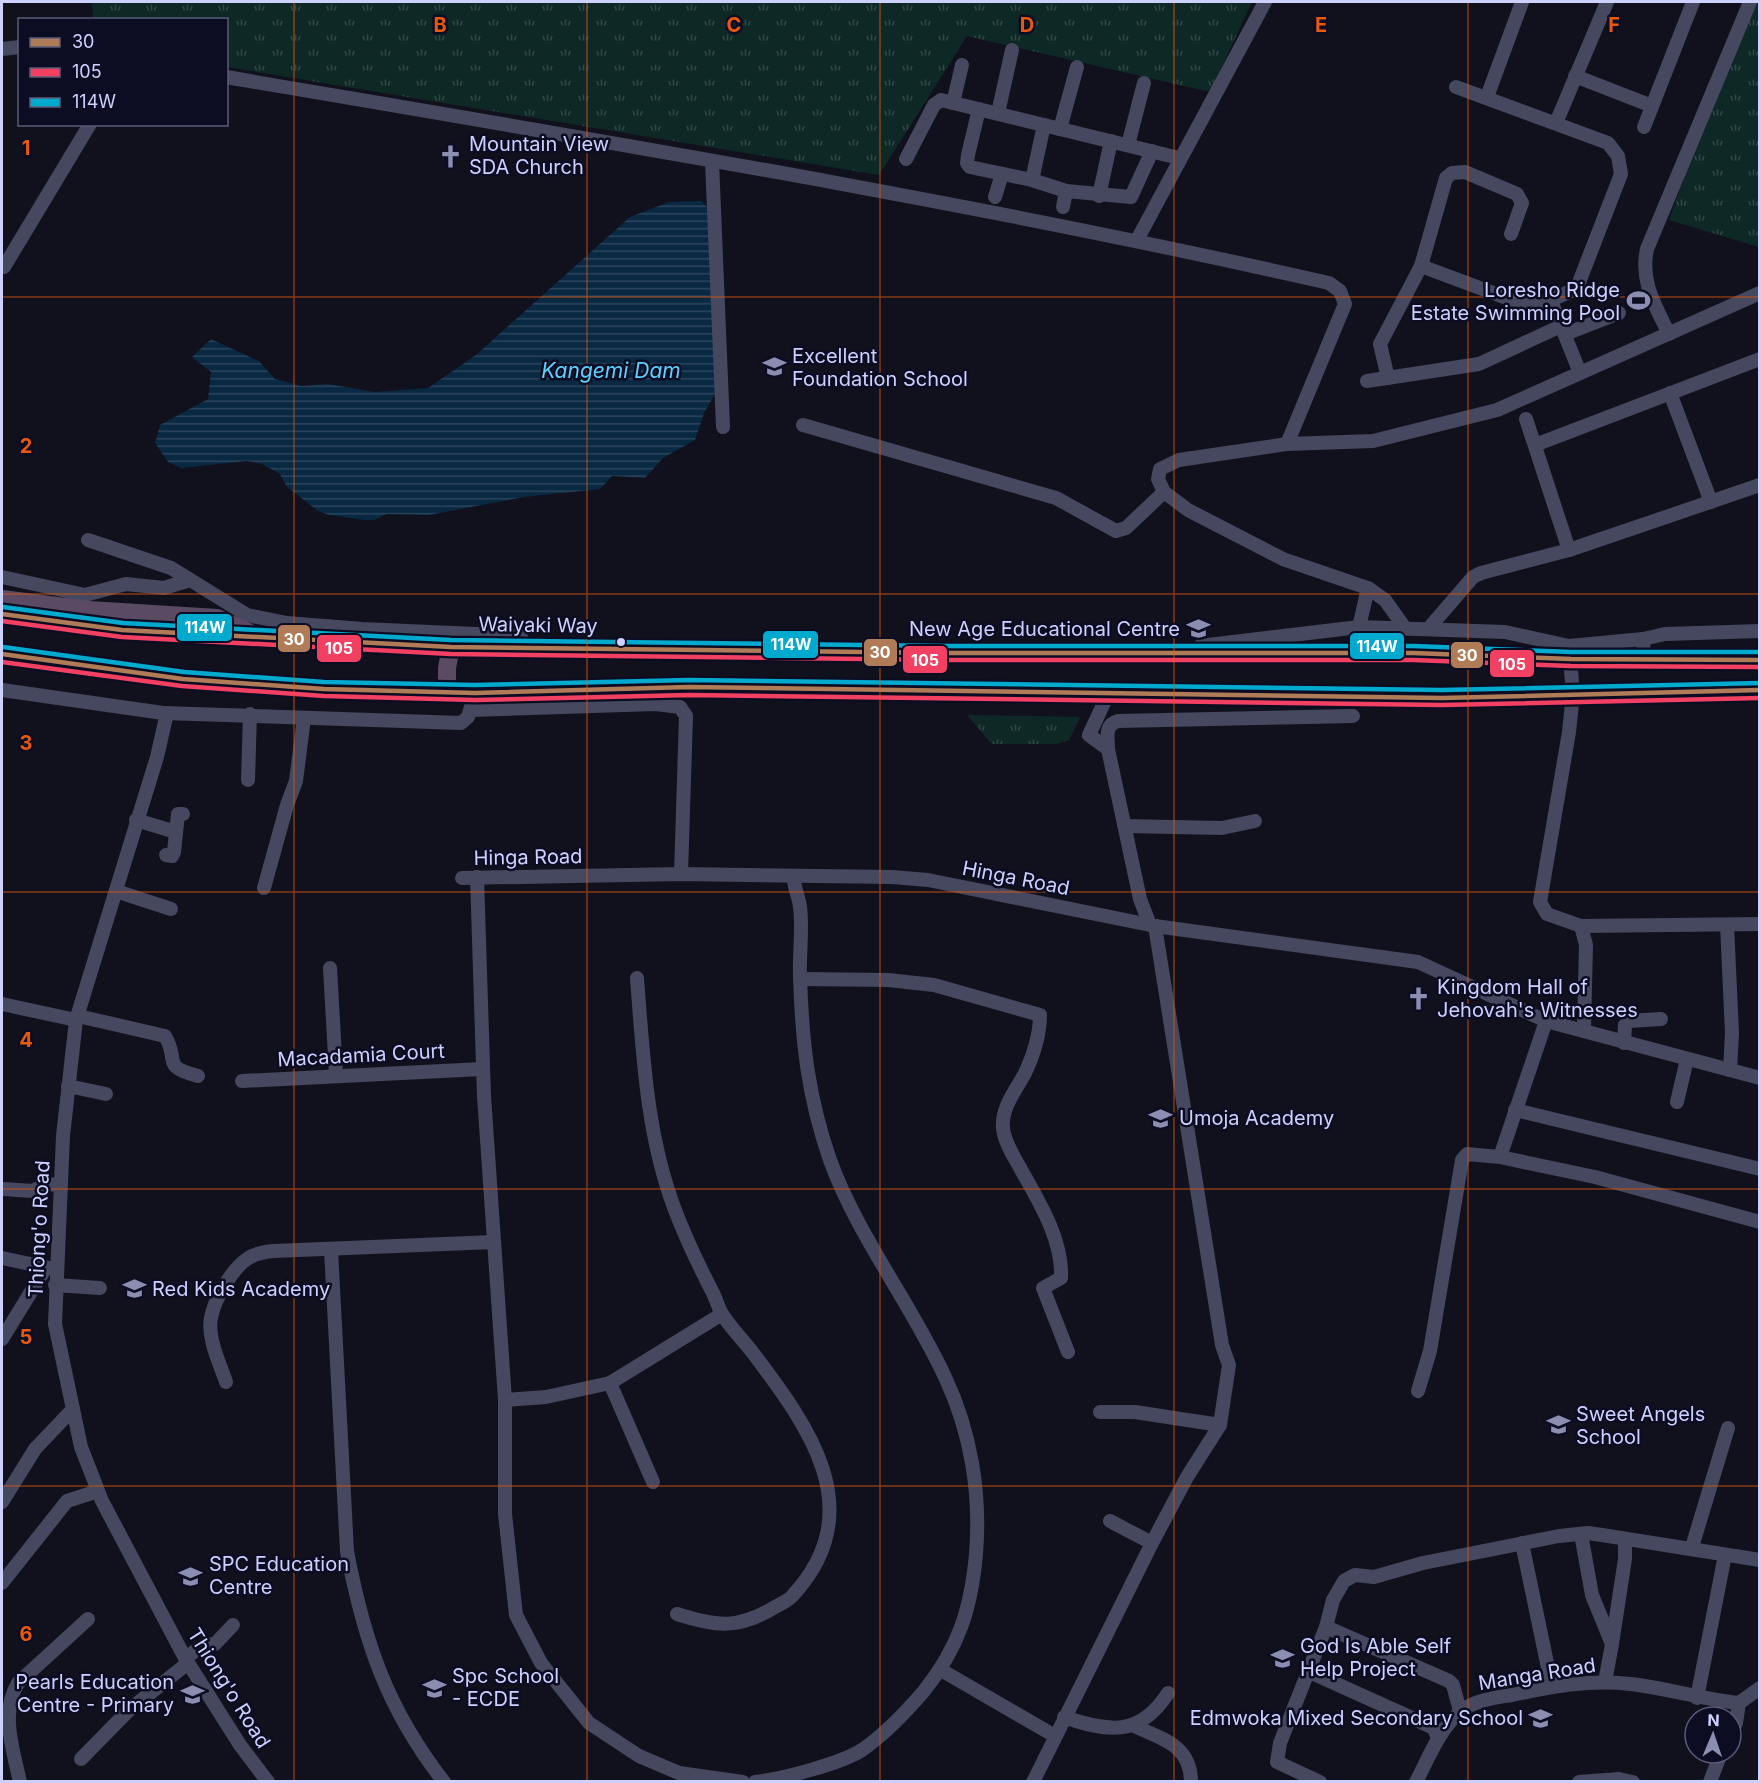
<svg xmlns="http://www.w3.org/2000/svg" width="1761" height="1783" viewBox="0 0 1761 1783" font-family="Inter,sans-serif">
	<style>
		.grass { fill: url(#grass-tufts) }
		.water { fill: url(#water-rules) }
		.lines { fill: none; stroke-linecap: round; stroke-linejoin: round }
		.minor { stroke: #45485e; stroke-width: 14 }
		.highway { stroke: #5b4a64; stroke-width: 18 }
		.bus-1-casing { stroke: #0c0c22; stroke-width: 9 }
		.bus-2-casing { stroke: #0c0c22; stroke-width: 9 }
		.bus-3-casing { stroke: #0c0c22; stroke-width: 9 }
		.bus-1 { stroke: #b07c57; stroke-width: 4.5 }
		.bus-2 { stroke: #f24062; stroke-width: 4.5 }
		.bus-3 { stroke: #00a9ce; stroke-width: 4.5 }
		.grid { fill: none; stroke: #e8590c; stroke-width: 1.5; stroke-opacity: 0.55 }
		.bus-dot { fill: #cdd1ff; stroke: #0c0c22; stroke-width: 2 }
		.labels { text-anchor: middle; stroke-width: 5; stroke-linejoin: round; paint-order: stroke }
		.poi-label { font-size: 20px; fill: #cdd1ff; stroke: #0c0c22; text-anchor: start }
		.street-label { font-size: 20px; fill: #cdd1ff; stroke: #0c0c22 }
		.water-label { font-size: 21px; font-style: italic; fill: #5bd2ff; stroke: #0c0c22 }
		.grid-label { font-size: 20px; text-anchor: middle; font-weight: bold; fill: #e8590c; stroke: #0c0c22; stroke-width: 5; stroke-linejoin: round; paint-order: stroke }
		.line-badge { stroke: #0c0c22; stroke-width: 2 }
		.badge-label { font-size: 16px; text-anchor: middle; font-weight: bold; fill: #fff }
	</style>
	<defs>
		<pattern id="grass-tufts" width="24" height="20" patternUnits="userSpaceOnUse" patternTransform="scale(1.5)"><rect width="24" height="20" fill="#0e2925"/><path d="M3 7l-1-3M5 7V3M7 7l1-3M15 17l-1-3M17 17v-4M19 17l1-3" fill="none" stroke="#304746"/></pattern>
		<pattern id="water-rules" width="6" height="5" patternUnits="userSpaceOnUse" patternTransform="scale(1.5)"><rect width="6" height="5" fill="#092841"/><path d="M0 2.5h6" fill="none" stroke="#2c465e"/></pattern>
	</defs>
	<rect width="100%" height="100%" fill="#11111d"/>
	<g class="grass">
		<path d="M92,2H1252L1210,92L967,36L879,175L227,67L226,20L93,19Z"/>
		<path d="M1749,2H1759V247L1669,220Z"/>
		<path d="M967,715L1080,717L1069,740L1057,744H992Z"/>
	</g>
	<path class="water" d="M701,201L710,210L719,344L715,394L704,413L695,440L663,458L645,478L612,476L600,489L524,497L429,515L387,514L374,520H365L329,515L318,511L287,487L280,474L262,464L247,461L181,468L168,462L155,443L160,425L208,399L211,372L192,357L211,339L259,361L275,379L301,386L328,384L375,392L428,388L476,355L630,217L669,202Z"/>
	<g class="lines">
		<g class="minor">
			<path d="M2,49L20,47"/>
			<path d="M1575,76L1652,106"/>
			<path d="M226,77C595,140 964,200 1329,283L1340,291L1345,304L1287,444"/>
			<path d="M1487,97L1522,2"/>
			<path d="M953,103L962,65"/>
			<path d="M979,109L968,155L967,163L970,167L1032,180L1066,191L1131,197L1152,151"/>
			<path d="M998,113L1012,50"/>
			<path d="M1556,123L1607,2"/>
			<path d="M1644,127L1693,2"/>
			<path d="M1060,129L1077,67"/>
			<path d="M1128,145L1144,83"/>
			<path d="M906,159L934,105L941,100L1179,158"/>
			<path d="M712,161L723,427"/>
			<path d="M1032,180L1044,125"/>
			<path d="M1099,196L1111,141"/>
			<path d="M995,197L1002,174"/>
			<path d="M1063,207L1066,191"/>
			<path d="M1137,240L1265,2"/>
			<path d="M2,266L4,267L90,124"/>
			<path d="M1421,266L1520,303C1536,306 1567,296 1578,285L1621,174L1618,156L1608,143L1456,87"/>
			<path d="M1550,298L1580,373"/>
			<path d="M1573,331L1619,313"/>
			<path d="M1669,334C1655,305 1640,282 1647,249L1750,2"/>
			<path d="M1388,378L1380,344L1421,266L1446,178L1452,173L1465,172L1517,194L1522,203L1511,234"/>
			<path d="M1367,381L1479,364L1561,326"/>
			<path d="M1670,393L1711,502"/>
			<path d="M1526,419L1569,550"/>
			<path d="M803,425L1056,498L1116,531L1126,528L1164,492"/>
			<path d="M1535,445L1760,359"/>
			<path d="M88,540L171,568L247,615L287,623L362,629L521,636"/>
			<path d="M2,577L85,595L126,584L164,588L190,580"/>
			<path d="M1359,627L1368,588"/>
			<path d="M1405,628L1385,600L1368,588L1283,559L1188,510L1164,492L1158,479L1160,469L1179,460L1287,444L1373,441L1497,410L1760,293"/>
			<path d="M1429,628L1473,577L1481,573L1569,550L1760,485"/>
			<path d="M1200,646L1359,627L1505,632L1569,646L1573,694L1569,732L1540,902L1547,914L1581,926L1586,945L1584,1031"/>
			<path d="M1569,646L1643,639"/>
			<path d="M1644,660L1643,639L1665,634L1760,631"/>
			<path d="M2,690L163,713L461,723L468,717L475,693"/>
			<path d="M471,710L656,704L680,707L686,716L681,874"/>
			<path d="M167,713L157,757L76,1020L63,1136L55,1324L81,1447L102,1501L185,1658L240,1745L268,1782"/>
			<path d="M1108,749L1089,735L1109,692"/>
			<path d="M248,780L250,714"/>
			<path d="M136,820L176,832"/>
			<path d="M1125,826L1222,828L1255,821"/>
			<path d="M166,855L172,856L174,852L178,814H183"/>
			<path d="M477,877L484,1096L505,1400V1514L516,1615L541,1663L589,1723L639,1756L679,1773L743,1782"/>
			<path d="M462,878L681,874L892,877L928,880L1155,926L1418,962L1546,1021L1760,1078"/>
			<path d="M264,888L287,805L296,781L304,718"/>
			<path d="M116,891L171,909"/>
			<path d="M1150,925L1140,899L1108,749C1108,737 1104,725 1118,721L1353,716"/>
			<path d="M1727,925L1732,1033L1730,1070"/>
			<path d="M1581,926L1760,924"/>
			<path d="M330,968L336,1074"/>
			<path d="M637,978C643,1056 647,1137 675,1210C686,1239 699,1266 713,1293C716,1299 718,1307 722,1314C730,1327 743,1340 753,1353C809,1427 870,1510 794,1594C789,1601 782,1603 775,1607C739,1629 717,1627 677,1614"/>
			<path d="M800,979L888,980L934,985L1040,1015C1040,1034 1033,1056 1025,1073C1016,1090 1001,1108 1003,1128C1004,1141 1013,1155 1019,1166C1038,1200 1063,1239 1061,1278L1043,1288L1068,1352"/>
			<path d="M2,1004L76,1020"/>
			<path d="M78,1016L165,1036C180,1061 160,1066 198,1076"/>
			<path d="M1624,1043L1625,1025L1629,1021L1661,1019"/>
			<path d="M242,1081L482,1069"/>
			<path d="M68,1086L106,1094"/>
			<path d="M1677,1102L1687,1059"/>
			<path d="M1515,1110L1760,1169"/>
			<path d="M1500,1157L1595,1177L1760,1222"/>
			<path d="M3,1189L33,1191L44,1185L60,1184"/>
			<path d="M331,1250L347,1551C364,1641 387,1709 444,1782"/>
			<path d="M2,1258L54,1269"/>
			<path d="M55,1285L100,1288"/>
			<path d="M2,1339L45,1269"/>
			<path d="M226,1382C220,1364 207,1338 211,1318C214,1300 232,1269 247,1259C255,1253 265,1252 274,1251L494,1242"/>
			<path d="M610,1383L653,1482"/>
			<path d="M1418,1391L1430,1351L1462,1160L1467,1154L1500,1157L1546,1021"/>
			<path d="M505,1400L546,1397L610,1383L722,1314"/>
			<path d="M1100,1412H1135L1220,1425"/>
			<path d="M2,1502L35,1449L73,1409"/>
			<path d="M1110,1521L1152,1543"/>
			<path d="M1581,1534L1592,1595L1612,1644L1605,1682"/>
			<path d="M1522,1543L1552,1687"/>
			<path d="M1692,1547L1728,1428"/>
			<path d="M2,1583L67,1501L98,1491"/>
			<path d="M1326,1627L1310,1667L1312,1673L1434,1728L1438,1739"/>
			<path d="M1612,1644L1625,1559V1539"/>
			<path d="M185,1658L204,1645L215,1644L233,1625"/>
			<path d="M1310,1667L1280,1743L1277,1762L1320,1782"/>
			<path d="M941,1670L1055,1736"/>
			<path d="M1697,1698L1725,1555"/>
			<path d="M1460,1711L1453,1685L1449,1681L1326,1627L1333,1600L1344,1581L1355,1575L1374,1577L1423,1563L1559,1536L1588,1533L1602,1535L1760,1560"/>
			<path d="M1064,1717C1108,1732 1140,1737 1168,1693"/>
			<path d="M1134,1726C1162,1739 1191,1745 1191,1782"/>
			<path d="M1731,1733L1736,1723L1739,1703L1760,1688"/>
			<path d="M81,1759L129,1710L188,1663"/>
			<path d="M20,1782C13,1749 0,1713 18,1683L88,1619"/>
			<path d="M755,1782C781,1779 840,1764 862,1750C885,1734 906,1712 924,1691C959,1647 971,1609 976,1554C981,1494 971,1432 945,1377C911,1303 858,1237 830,1160C808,1097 802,1042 800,976C799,954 803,929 800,907C799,896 793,887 794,876"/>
			<path d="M1033,1782L1152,1543L1187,1477L1220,1425L1229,1365L1222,1345L1155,926"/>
			<path d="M1416,1782C1429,1757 1439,1730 1460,1712C1474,1700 1494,1698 1512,1695C1550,1687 1591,1679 1630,1684C1666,1688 1702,1699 1739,1703"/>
			<path d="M1579,1782L1619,1779L1633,1782"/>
			<path d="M1710,1782L1721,1753"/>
		</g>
		<g class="highway">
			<path d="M2,599L89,610L217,618L248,632"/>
			<path d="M2,614L122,630L451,647L945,653H1413L1571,659L1760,660"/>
			<path d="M2,654L183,679L324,689L475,693L689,687L1442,698L1647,691L1760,690"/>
			<path d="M447,692V668L451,647"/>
		</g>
		<defs>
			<g id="bus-1">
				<path d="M2,614L122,630L451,647L945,653H1413L1571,659L1760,660"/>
				<path d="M2,654L183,679L324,689L475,693L689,687L1442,698L1760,690"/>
			</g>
			<g id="bus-2">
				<path d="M2,621L122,637L451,654L945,660H1413L1571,666L1760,667"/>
				<path d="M2,662L182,686L324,696L475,700L689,695L1442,705L1760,698"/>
			</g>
			<g id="bus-3">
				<path d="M3,607L123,623L451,640L945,646H1413L1571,652H1760"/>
				<path d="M3,647L184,672L324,682L475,685L689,680L1442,690L1760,683"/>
			</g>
		</defs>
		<use href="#bus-1" class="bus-1-casing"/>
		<use href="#bus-2" class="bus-2-casing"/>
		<use href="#bus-3" class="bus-3-casing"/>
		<use href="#bus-1" class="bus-1"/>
		<use href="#bus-2" class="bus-2"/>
		<use href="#bus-3" class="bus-3"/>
	</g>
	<path class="grid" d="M294,2V1782M587,2V1782M880,2V1782M1174,2V1782M1468,2V1782M2,297H1760M2,594H1760M2,892H1760M2,1189H1760M2,1486H1760"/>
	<defs>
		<symbol id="church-bare" viewBox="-9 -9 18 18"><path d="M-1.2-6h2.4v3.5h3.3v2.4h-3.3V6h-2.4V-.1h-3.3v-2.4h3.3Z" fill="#8b8eb0" stroke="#0c0c22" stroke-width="2.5" paint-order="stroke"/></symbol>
		<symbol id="stadium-bare" viewBox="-9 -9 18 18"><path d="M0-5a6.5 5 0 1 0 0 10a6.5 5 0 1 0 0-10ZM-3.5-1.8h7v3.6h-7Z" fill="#8b8eb0" stroke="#0c0c22" stroke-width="2.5" paint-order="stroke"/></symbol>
		<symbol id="school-bare" viewBox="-9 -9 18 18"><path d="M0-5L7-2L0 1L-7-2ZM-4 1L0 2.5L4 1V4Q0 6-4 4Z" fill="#8b8eb0" stroke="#0c0c22" stroke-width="2.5" paint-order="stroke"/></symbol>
	</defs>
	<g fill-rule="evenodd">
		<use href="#church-bare" x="434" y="140" width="33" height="33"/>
		<use href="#stadium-bare" x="1622" y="284" width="33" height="33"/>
		<use href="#school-bare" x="758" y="350" width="33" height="33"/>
		<use href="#school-bare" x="1182" y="612" width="33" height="33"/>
		<use href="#church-bare" x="1402" y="982" width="33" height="33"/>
		<use href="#school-bare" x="1144" y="1102" width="33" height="33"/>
		<use href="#school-bare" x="118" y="1272" width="33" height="33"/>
		<use href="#school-bare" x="1542" y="1408" width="33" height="33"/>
		<use href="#school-bare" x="174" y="1560" width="33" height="33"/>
		<use href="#school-bare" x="1266" y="1642" width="33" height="33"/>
		<use href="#school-bare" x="418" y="1672" width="33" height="33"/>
		<use href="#school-bare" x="176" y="1678" width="33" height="33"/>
		<use href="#school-bare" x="1524" y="1702" width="33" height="33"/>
	</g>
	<circle class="bus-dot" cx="621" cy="642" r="5"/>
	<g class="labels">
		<g class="poi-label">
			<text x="469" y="151">Mountain View<tspan x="469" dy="23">SDA Church</tspan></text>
			<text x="1620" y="297" text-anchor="end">Loresho Ridge<tspan x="1620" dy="23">Estate Swimming Pool</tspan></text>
			<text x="792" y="363">Excellent<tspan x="792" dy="23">Foundation School</tspan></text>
			<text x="1180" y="636" text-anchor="end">New Age Educational Centre</text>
			<text x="1437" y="994">Kingdom Hall of<tspan x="1437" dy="23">Jehovah's Witnesses</tspan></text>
			<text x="1179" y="1125">Umoja Academy</text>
			<text x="152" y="1296">Red Kids Academy</text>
			<text x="1576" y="1421">Sweet Angels<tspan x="1576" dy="23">School</tspan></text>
			<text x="209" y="1571">SPC Education<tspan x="209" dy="23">Centre</tspan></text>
			<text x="1300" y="1653">God Is Able Self<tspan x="1300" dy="23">Help Project</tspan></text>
			<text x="452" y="1683">Spc School<tspan x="452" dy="23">- ECDE</tspan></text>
			<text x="174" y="1689" text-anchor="end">Pearls Education<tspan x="174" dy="23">Centre - Primary</tspan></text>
			<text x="1523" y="1725" text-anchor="end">Edmwoka Mixed Secondary School</text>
		</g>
		<g class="street-label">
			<text transform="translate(538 625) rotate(1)" y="7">Waiyaki Way</text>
			<text transform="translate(528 857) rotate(-1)" y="7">Hinga Road</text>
			<text transform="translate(1016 878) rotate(11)" y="7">Hinga Road</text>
			<text transform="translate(361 1055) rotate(-3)" y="7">Macadamia Court</text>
			<text transform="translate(39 1229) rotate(-87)" y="7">Thiong'o Road</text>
			<text transform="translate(1537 1674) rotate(-9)" y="7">Manga Road</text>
			<text transform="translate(229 1688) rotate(58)" y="7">Thiong'o Road</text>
		</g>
		<g class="water-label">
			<text x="611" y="378">Kangemi Dam</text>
		</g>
	</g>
	<g class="grid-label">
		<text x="440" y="32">B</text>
		<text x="734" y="32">C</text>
		<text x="1027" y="32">D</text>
		<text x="1321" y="32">E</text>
		<text x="1614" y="32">F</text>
		<text x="26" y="155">1</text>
		<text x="26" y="453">2</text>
		<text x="26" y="750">3</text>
		<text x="26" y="1047">4</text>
		<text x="26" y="1344">5</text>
		<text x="26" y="1641">6</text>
	</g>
	<g class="line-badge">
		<rect x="176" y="613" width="57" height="29" rx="6" fill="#00a9ce"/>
		<rect x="277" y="624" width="34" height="29" rx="6" fill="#b07c57"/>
		<rect x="762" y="630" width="57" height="29" rx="6" fill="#00a9ce"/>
		<rect x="1349" y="632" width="56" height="28" rx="6" fill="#00a9ce"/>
		<rect x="316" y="634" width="46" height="29" rx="6" fill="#f24062"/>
		<rect x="863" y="638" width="35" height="29" rx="6" fill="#b07c57"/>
		<rect x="1450" y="641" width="34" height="28" rx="6" fill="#b07c57"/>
		<rect x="902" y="645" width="46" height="29" rx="6" fill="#f24062"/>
		<rect x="1489" y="649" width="46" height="29" rx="6" fill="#f24062"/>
	</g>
	<g class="badge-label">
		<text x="205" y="633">114W</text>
		<text x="294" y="645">30</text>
		<text x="791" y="650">114W</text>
		<text x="1377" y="652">114W</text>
		<text x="339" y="654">105</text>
		<text x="880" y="658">30</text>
		<text x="1467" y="661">30</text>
		<text x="925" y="666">105</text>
		<text x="1512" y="670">105</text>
	</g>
	<rect width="1761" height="1783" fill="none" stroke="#cdd1ff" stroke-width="6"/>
	<rect x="18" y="18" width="210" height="108" fill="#0c0c22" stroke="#595b7a" stroke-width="1.5"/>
	<rect x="30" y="38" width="30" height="9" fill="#b07c57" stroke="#595b7a" stroke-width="1.5"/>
	<text x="72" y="48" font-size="18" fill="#cdd1ff">30</text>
	<rect x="30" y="68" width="30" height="9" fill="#f24062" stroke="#595b7a" stroke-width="1.5"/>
	<text x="72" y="78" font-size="18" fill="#cdd1ff">105</text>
	<rect x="30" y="98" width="30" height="9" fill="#00a9ce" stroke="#595b7a" stroke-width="1.5"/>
	<text x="72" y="108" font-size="18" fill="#cdd1ff">114W</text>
	<g transform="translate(1713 1735) rotate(2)"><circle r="28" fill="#0c0c22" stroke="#595b7a" stroke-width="1.5"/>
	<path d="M0-4.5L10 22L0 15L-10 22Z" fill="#8b8eb0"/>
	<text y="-9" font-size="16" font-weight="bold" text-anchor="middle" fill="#cdd1ff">N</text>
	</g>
</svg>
